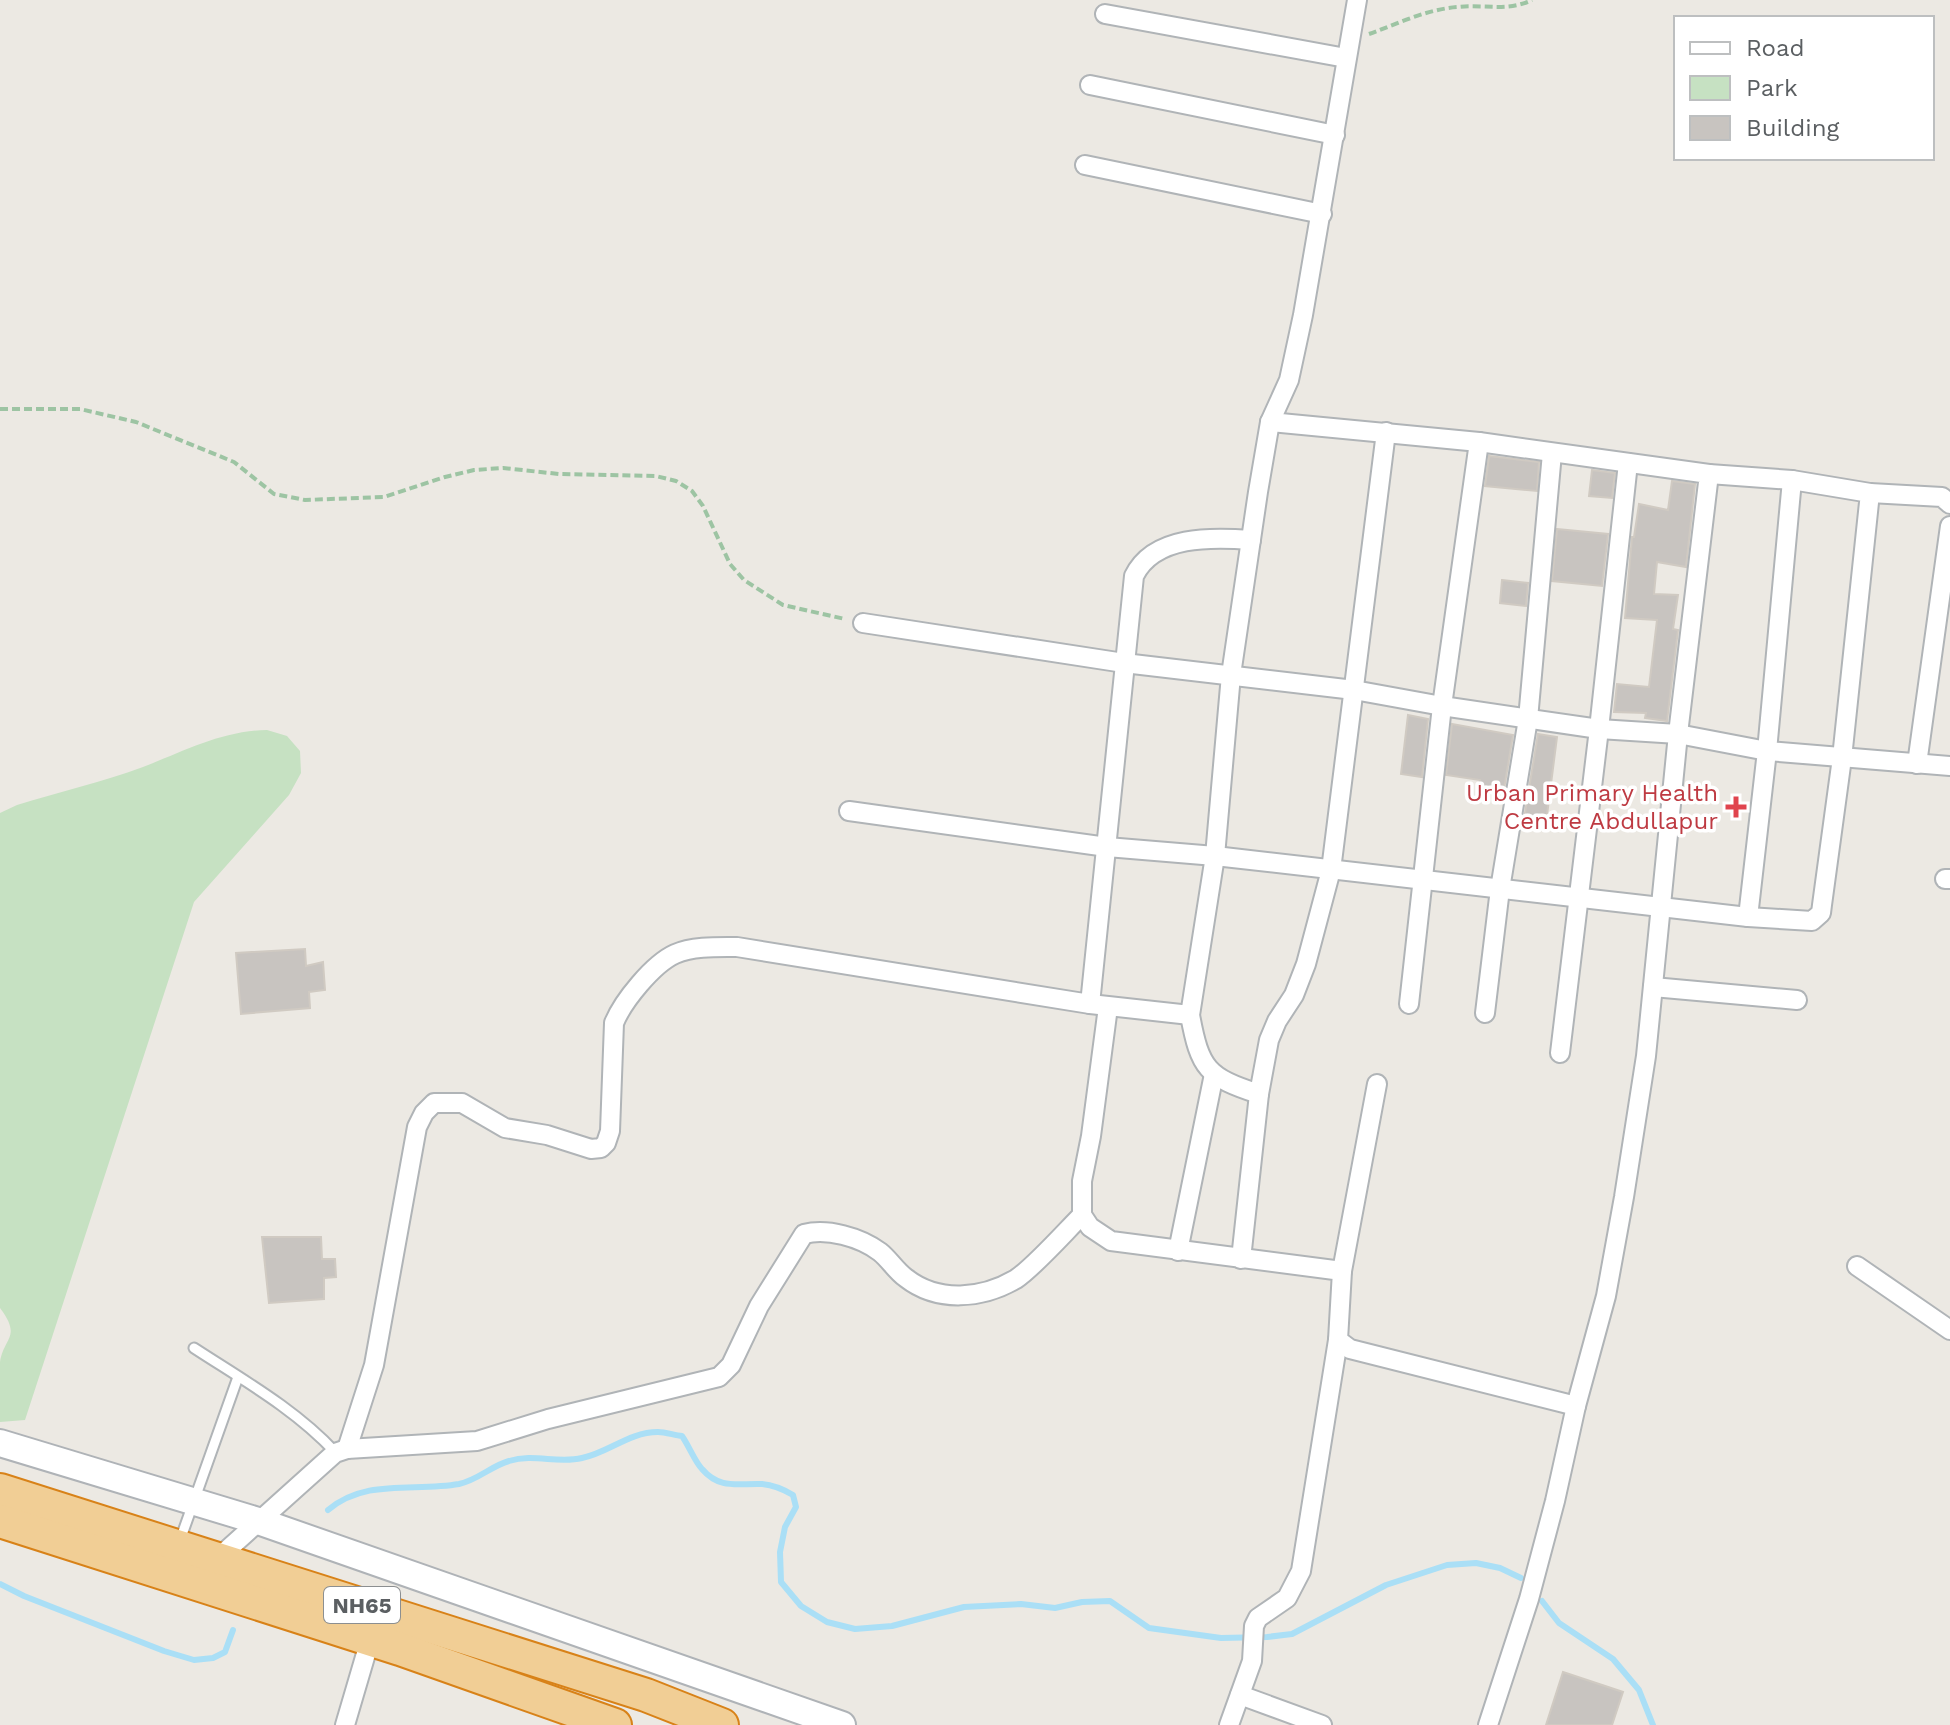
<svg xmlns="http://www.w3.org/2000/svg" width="1950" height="1725" viewBox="0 0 1950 1725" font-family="'Work Sans',sans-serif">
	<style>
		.green { fill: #c6e1c2 }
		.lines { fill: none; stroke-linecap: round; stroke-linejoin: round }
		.stream { stroke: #aadff6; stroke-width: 6 }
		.building { fill: #c8c4c0; stroke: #d0cac2; stroke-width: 2 }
		.lane-casing { stroke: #b0b4b7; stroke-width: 13 }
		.street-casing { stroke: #b0b4b7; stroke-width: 22 }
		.secondary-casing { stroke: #afb3b7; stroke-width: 30 }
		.highway-casing { stroke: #d88218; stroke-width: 36 }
		.path { stroke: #9dc4a3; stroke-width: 4; stroke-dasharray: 8 4; stroke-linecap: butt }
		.lane { stroke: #fff; stroke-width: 9 }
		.street { stroke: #fff; stroke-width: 18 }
		.secondary { stroke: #fff; stroke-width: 26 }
		.highway { stroke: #f1ce95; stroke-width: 32 }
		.health-dot { fill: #e0444e; stroke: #fff; stroke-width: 3 }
		.labels { text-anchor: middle; stroke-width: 7; stroke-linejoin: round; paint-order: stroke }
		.shield { fill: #fff; stroke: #8c8f91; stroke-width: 2 }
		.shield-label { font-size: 22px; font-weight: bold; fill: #5b5f62 }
		.health-label { font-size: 24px; fill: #be3a42; stroke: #fff; text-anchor: end }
	</style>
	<rect width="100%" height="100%" fill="#ece9e3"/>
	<path class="green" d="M267,730L287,736L300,751L301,773L289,795L194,902L25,1420L0,1422C0,1403 0,1381 0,1362C4,1337 22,1337 0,1308V813L17,805C59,792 102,782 143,767C185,751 221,731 267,730Z"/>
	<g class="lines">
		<g class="stream">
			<path d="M328,1510C366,1478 414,1492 459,1484C478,1480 491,1466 509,1461C534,1453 557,1464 582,1458C608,1453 629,1432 658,1432C665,1432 674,1435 682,1436C689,1446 695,1462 702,1469C720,1490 738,1483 762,1484C773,1485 783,1489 793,1495L796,1507L785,1527L780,1552L781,1582L801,1606L827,1622L855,1629L892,1626L964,1607L1021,1604L1055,1608L1082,1602L1110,1601L1149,1628L1221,1638L1267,1637L1292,1634L1386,1585L1447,1565L1476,1563L1500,1568L1521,1578"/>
			<path d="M0,1584L24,1596L164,1651L194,1660L213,1658L225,1652L233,1630"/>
			<path d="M1542,1601L1559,1623L1613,1659L1639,1690L1653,1725"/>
		</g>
	</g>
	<g class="building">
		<path d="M1489,456L1539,462L1537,491L1485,486Z"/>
		<path d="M1592,470L1615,473L1612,498L1589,496Z"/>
		<path d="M1672,481L1695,484L1686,567L1657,562L1654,594L1678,595L1673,629L1678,630L1667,721L1645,718L1646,713L1614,712L1617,684L1649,687L1657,620L1625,618L1632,537H1634L1639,504L1668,510Z"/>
		<path d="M1557,529L1608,534L1602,586L1552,581Z"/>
		<path d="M1502,580L1528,583L1526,606L1500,603Z"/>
		<path d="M1408,715L1428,719L1422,777L1401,774Z"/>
		<path d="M1452,724L1513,735L1504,789L1479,785L1480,780L1446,775Z"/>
		<path d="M1538,734L1557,737L1546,823L1524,819Z"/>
		<path d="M305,949L306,966L323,962L325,990L309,992L310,1008L241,1014L236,953Z"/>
		<path d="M262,1237H321L322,1259H335L336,1277L324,1278V1299L269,1303Z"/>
		<path d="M1563,1672L1623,1692L1612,1725H1546Z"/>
	</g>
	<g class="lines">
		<defs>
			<g id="lane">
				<path d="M194,1348C243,1380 295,1409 335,1452"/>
				<path d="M179,1543L238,1377"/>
			</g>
			<g id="street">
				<path d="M1105,14L1346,58"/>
				<path d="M1090,85L1335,135"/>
				<path d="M1085,165L1322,214"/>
				<path d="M1270,422L1479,442L1709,474L1678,734L1646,1056L1624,1197L1606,1296L1576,1406L1555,1501L1529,1599L1488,1725"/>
				<path d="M1870,493L1942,497L1950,504"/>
				<path d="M863,623L1124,663L1354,690L1442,706L1599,729L1678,734L1767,751L1950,766"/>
				<path d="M1917,764L1950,526"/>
				<path d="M849,811L1107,847L1215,856L1748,917L1812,921L1821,913L1822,905L1842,758L1870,493L1792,480L1709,474"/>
				<path d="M1945,879H1950"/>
				<path d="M1748,917L1767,751L1792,480"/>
				<path d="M1653,987L1797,1000"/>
				<path d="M1090,1004L1134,576C1154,535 1212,537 1251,540"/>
				<path d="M1409,1004L1442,706L1479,442"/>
				<path d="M1108,1007L1091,1136L1082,1181V1215L1090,1227L1111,1241L1342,1271L1338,1340L1350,1349L1576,1406"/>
				<path d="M1485,1013L1500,889L1528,719L1552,453"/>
				<path d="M1560,1053L1599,729L1628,463"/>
				<path d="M1259,1094C1207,1077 1200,1069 1190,1015L1215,856L1231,675L1258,492L1270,422L1289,380L1303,315L1357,0"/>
				<path d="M1178,1251L1214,1074"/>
				<path d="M1241,1259L1259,1094L1269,1040L1277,1021L1294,995L1306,964L1331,870L1386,432"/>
				<path d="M1857,1266L1950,1330"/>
				<path d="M1342,1271L1377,1084"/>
				<path d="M347,1449L374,1365L417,1127L424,1113L434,1103H462L505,1128L547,1135L591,1149L601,1148L606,1143L610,1131L614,1023C623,1001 653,964 675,954C693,946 718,947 737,947L1090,1004L1190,1015"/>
				<path d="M217,1559L335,1453L347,1449L477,1441L548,1419L719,1377L731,1365L759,1306L804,1234C827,1228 860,1237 880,1252C889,1259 896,1271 906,1278C938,1303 982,1299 1016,1279C1034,1267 1065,1232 1082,1215"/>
				<path d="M1240,1695L1322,1725"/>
				<path d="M345,1725L370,1640"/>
				<path d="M1229,1725L1252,1661L1254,1626L1258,1618L1287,1598L1301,1571L1338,1340"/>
			</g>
			<path id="secondary" d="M0,1443L258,1521L842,1725"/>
			<g id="highway">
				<path d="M0,1490L646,1695L722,1725"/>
				<path d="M0,1521L400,1649L615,1725"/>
			</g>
		</defs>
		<use href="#lane" class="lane-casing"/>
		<use href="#street" class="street-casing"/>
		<use href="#secondary" class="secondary-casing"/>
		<use href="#highway" class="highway-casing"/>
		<g class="path">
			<path d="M1369,34C1397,24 1427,9 1458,7C1485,4 1507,12 1532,0"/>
			<path d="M0,409H80L136,422L234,462L274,494L305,500L384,497L445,477L474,470L503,468L559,474L656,476L676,481L692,491L703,506L730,564L744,580L783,605L845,619"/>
		</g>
		<use href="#lane" class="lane"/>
		<use href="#street" class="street"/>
		<use href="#secondary" class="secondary"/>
		<use href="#highway" class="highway"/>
	</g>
	<path class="health-dot" d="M1732 795h8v8h8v8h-8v8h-8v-8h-8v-8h8z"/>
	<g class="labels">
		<rect class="shield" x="324" y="1587" width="76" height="36" rx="6"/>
		<g class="shield-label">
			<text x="362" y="1613">NH65</text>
		</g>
		<g class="health-label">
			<text x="1718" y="801">Urban Primary Health<tspan x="1718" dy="28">Centre Abdullapur</tspan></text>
		</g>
	</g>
	<rect x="1674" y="16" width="260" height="144" fill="#ffffff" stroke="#bdbfc0" stroke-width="2"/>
	<rect x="1690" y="42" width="40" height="12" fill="#ffffff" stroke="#bdbfc0" stroke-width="2"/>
	<text x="1746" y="56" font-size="24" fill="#5b5f62">Road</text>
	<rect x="1690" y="76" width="40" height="24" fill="#c6e1c2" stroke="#bdbfc0" stroke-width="2"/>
	<text x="1746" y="96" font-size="24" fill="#5b5f62">Park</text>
	<rect x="1690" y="116" width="40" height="24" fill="#c8c4c0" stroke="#bdbfc0" stroke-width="2"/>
	<text x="1746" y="136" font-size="24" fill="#5b5f62">Building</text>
</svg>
